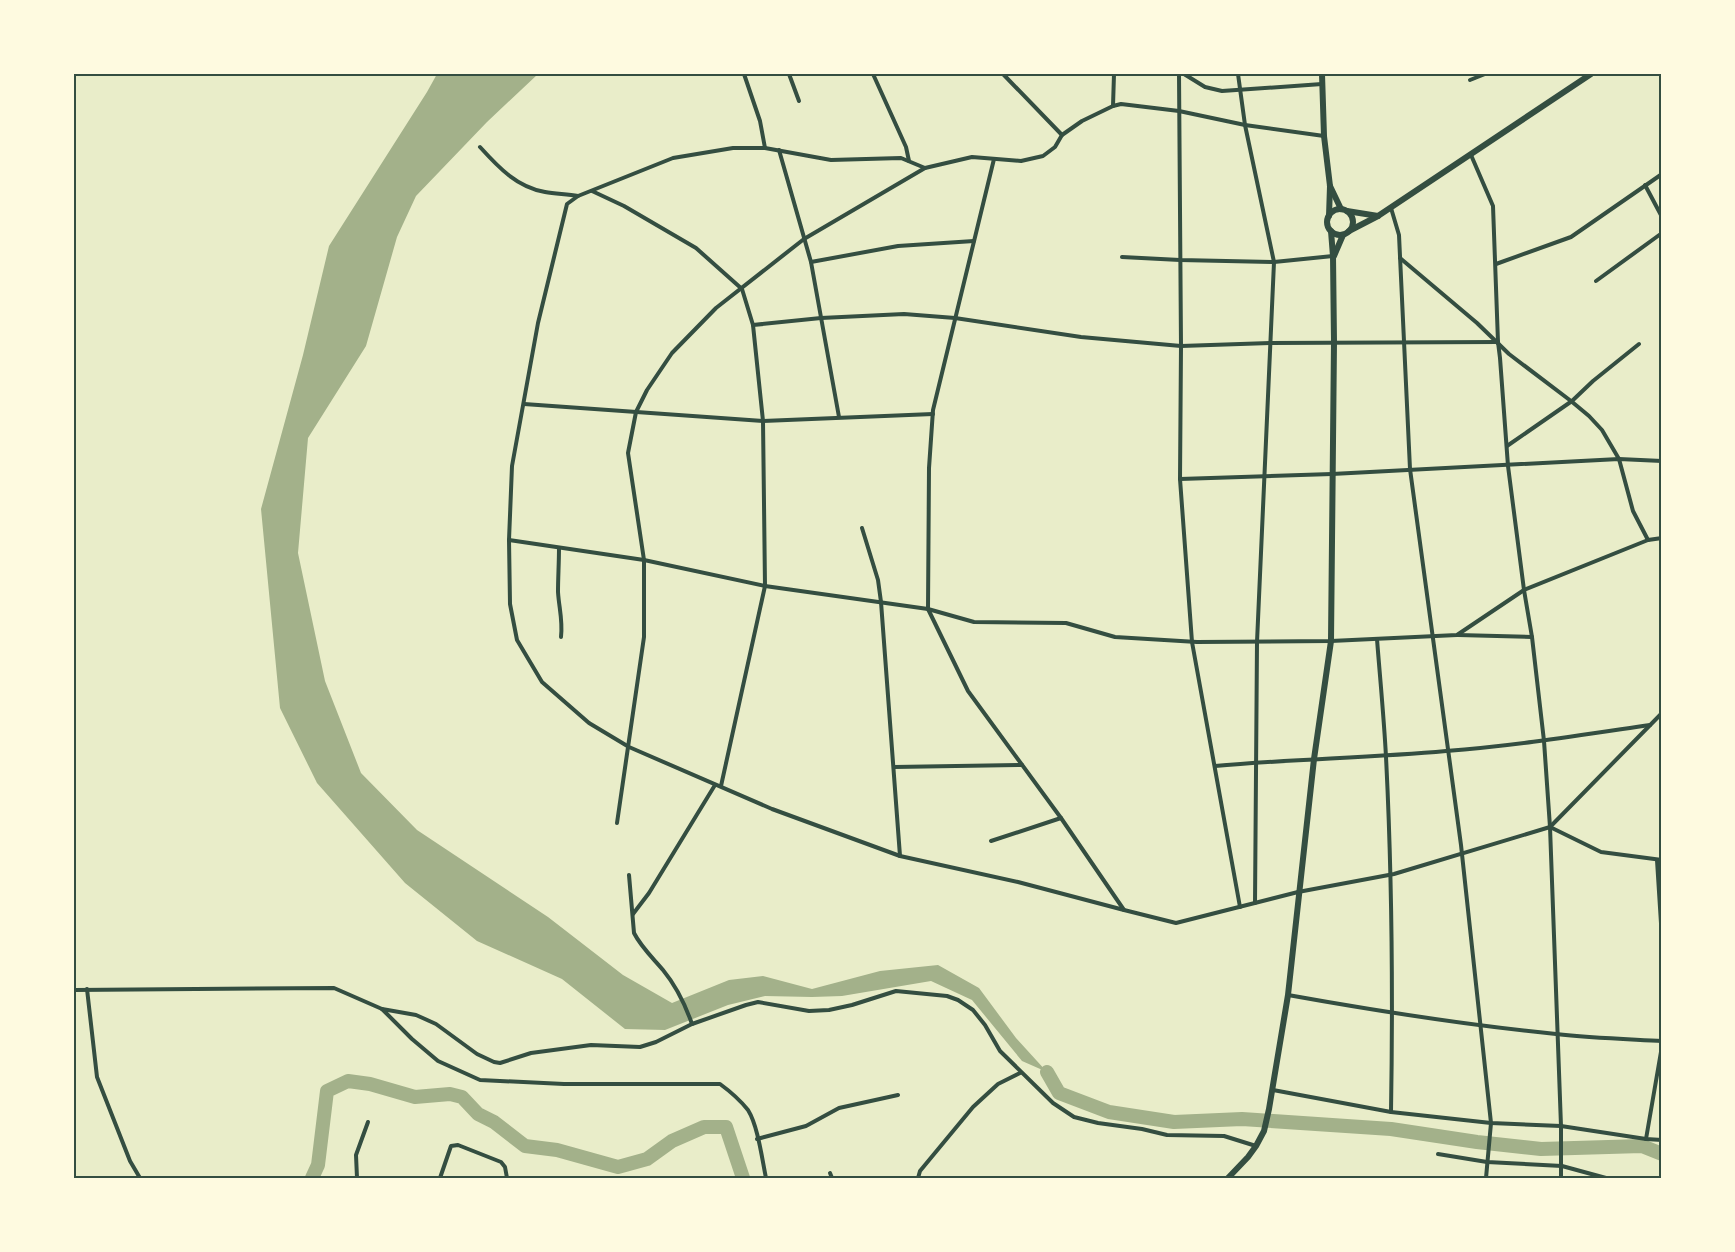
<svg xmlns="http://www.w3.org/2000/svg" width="1735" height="1252" viewBox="0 0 1735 1252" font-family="'Asap Condensed',sans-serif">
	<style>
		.water { fill: #a3b18a }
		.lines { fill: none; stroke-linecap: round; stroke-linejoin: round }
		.river { stroke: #a3b18a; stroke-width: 14 }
		.minor { stroke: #344e41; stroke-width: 4 }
		.primary { stroke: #344e41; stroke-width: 6 }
		.trunk { stroke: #344e41; stroke-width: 6 }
		.neatline { fill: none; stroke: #344e41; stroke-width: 2 }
	</style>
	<rect width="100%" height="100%" fill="#e9edc9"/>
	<path class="water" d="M437,74H538L487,122L416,196L397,237L366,346L308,438L298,553L325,681L361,773L417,830L548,917L623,975L672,1003L729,980L763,976L812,989L880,971L938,965L979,988L1016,1038L1047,1072L1022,1061L972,1000L931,981L842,996L812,997L765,996L728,1005L665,1030L625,1029L562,979L477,941L405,883L317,783L280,708L261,509L303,355L329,246L427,92Z"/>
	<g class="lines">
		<g class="river">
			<path d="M1047,1072L1059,1093L1109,1112L1174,1122L1242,1119L1391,1129L1477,1142L1541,1149L1642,1146L1662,1154"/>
			<path d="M312,1178L318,1165L327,1091L348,1081L370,1084L415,1097L450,1094L462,1097L478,1114L494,1122L525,1146L557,1150L618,1167L647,1159L672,1141L704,1127H726L743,1178"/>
		</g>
		<g class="minor">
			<path d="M744,74L760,121L765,148"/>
			<path d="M789,74L799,101"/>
			<path d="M873,74L906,147L909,161"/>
			<path d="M1003,74L1062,135"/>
			<path d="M1179,74L1181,346L1180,479L1192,642L1240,907"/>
			<path d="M1184,74L1205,87L1222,91L1322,84"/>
			<path d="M1238,74L1245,125L1274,262L1257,642L1255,903"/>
			<path d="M1470,80L1485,74"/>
			<path d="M1113,106L1114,74"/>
			<path d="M480,147C499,168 517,187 545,192C556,194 567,194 578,196"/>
			<path d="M779,150L811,262L839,417"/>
			<path d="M1471,155L1493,206L1498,342L1500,358L1508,466L1524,590L1532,637L1544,741L1550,827L1561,1126V1178"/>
			<path d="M994,159L933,410L929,468L928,609L968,691L1061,818L1124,910L1176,923L1298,892L1394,874L1550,827L1662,713"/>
			<path d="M925,168L901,158L831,160L765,148H733L673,158L578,196L567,204L538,323L512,466L509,540L510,604L517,640L542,682L589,723L629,747L772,809L900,856L1018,882L1124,910"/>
			<path d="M1645,185L1662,217"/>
			<path d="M592,191L624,206L696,248L742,289L753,325L763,421L765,586L721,786"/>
			<path d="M1391,208L1399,235L1410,469L1461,845L1491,1123L1486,1178"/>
			<path d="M1122,257L1180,260L1274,262L1333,256"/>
			<path d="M1400,258L1477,323L1509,354L1571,401L1589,416L1602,430L1619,459L1633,511L1648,540"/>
			<path d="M811,262L898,246L974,241"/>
			<path d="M1496,264L1571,237L1662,174"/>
			<path d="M1596,281L1662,233"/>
			<path d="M753,325L821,318L904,314L955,318L1081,337L1181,346L1270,343L1498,342"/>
			<path d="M524,404L763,421L933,414"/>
			<path d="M1507,446L1572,401L1593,381L1639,344"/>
			<path d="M1180,479L1332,474L1619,459L1662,461"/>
			<path d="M862,528L878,580L881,602L900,856"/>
			<path d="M509,540L644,560L765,586L928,609L974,622L1066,623L1115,637L1197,642L1331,641L1457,635L1524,590L1648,540L1662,538"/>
			<path d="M559,548C559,563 558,578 558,592C559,608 563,621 561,637"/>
			<path d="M1458,635L1532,637"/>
			<path d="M1377,639C1380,678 1384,718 1386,757C1392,875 1393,994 1391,1112"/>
			<path d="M1215,766C1292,759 1369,758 1446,751C1514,746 1582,735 1650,725"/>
			<path d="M894,767L1022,765"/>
			<path d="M617,823L644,637V560L628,453L636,412L647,390L672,353L716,308L804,239L925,168L972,157L1021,161L1043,156L1055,147L1062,135L1082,121L1113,106L1121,104L1179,111L1245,125L1324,136"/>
			<path d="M1550,827L1601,852L1662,860"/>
			<path d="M991,841L1061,818"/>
			<path d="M1657,860L1662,939"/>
			<path d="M629,875L634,933C641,947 653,958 663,970C677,987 685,1004 692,1024"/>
			<path d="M633,914L649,893L715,785"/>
			<path d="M87,989L97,1077L130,1161L140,1178"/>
			<path d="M74,990L334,988L382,1009L412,1039L438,1061L480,1080L564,1084H720C731,1092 740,1100 748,1110C758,1126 762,1159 766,1178"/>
			<path d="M1288,995C1377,1011 1466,1025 1556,1034C1591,1038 1626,1039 1662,1041"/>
			<path d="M382,1009L416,1015L436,1024L477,1054L494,1062L500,1063L531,1053L591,1045L640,1047L656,1042L692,1024L746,1005L758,1002L809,1011L829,1010L852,1005L896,991L947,996L958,1000L973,1010L985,1025L1000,1051L1053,1103L1074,1117L1098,1123L1142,1129L1167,1135L1224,1136L1256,1146"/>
			<path d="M1273,1090L1391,1112L1491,1123L1561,1126L1646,1139L1662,1140"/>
			<path d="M757,1139L806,1126L839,1108L898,1095"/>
			<path d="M1646,1139L1662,1046"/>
			<path d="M1438,1154L1487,1162L1562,1166L1606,1178"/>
			<path d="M830,1173L832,1178"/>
			<path d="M357,1178L356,1155L368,1122"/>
			<path d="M440,1178L451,1146L458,1145L501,1162L505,1167L507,1178"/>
			<path d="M918,1178L920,1171L973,1107L998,1084L1020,1073"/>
		</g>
		<g class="primary">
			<path d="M1322,74L1324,136L1330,186L1329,216"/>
			<path d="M1330,186L1341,209"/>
		</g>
		<g class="trunk">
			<circle cx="1340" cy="222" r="13"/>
			<path d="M1347,211L1378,216"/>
			<path d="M1349,231L1378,216L1591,74"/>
			<path d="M1334,256L1343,235"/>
			<path d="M1228,1178L1248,1157L1256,1146L1264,1131L1269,1109L1288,995L1314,759L1331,641L1334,342L1333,256L1331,231"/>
		</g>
	</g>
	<rect width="1735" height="1252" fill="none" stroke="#fefae0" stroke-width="150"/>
	<rect x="75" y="75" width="1585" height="1102" class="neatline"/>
</svg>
